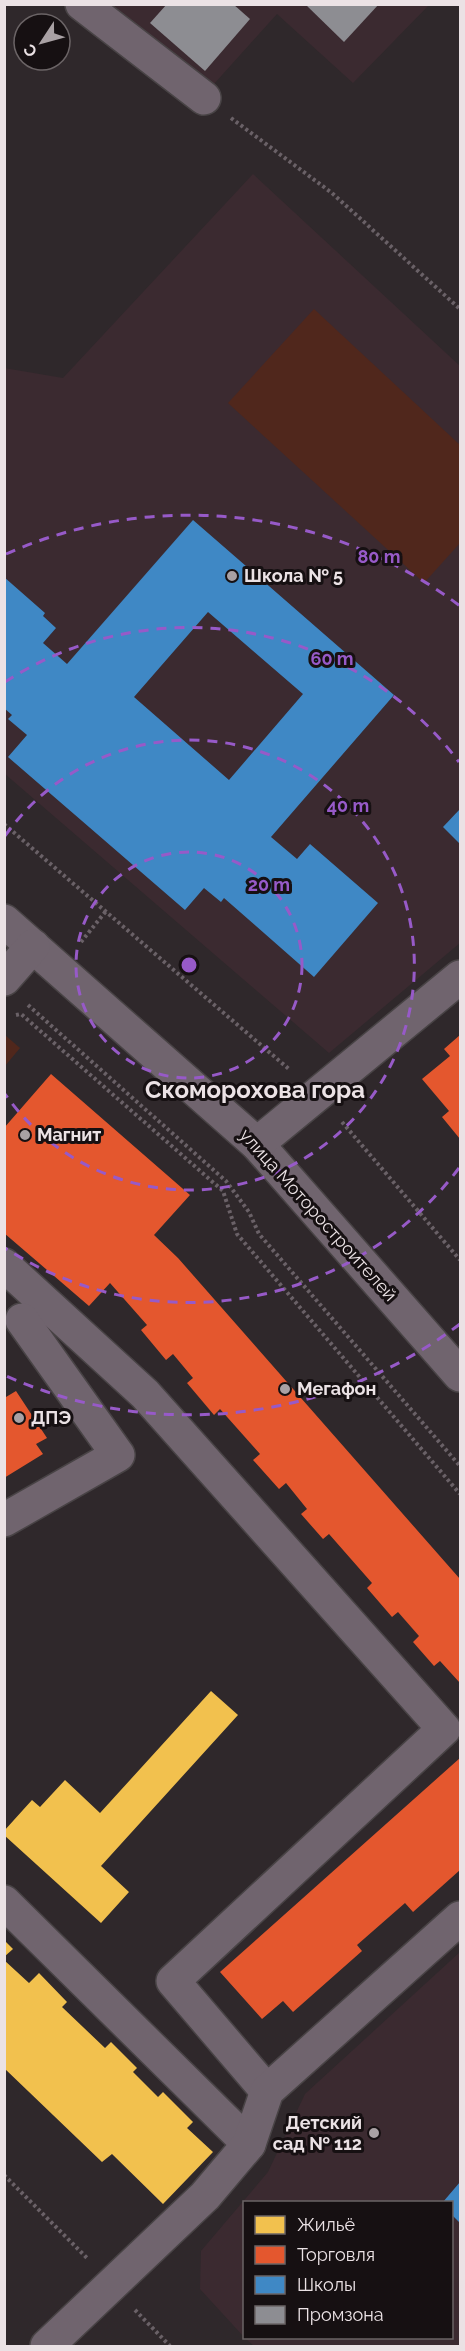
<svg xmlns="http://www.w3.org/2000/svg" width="465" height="2351" viewBox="0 0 465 2351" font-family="Raleway,sans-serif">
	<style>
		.built { fill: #3b2a30 }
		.green { fill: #50271c }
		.homes { fill: #f2c14e }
		.shops { fill: #e4572e }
		.schools { fill: #3f88c5; fill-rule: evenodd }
		.industry { fill: #8d8d92 }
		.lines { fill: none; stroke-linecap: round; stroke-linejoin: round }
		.minor-casing { stroke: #484345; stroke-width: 36 }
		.path { stroke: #6a6167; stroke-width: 4; stroke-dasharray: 3 3; stroke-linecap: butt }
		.minor { stroke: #70646e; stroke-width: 33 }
		.ring { fill: none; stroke: #975ac8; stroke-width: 3; stroke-dasharray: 10 8 }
		.poi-dot { fill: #a9a1a4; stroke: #161012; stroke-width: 2 }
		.labels { text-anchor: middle; stroke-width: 6; stroke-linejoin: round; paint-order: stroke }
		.poi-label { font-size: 18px; font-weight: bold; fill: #ebe2e5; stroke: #161012; text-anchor: start }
		.street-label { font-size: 18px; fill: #ebe2e5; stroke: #161012 }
		.district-label { font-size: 24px; font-weight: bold; fill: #ebe2e5; stroke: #161012 }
		.centre { fill: #975ac8; stroke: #161012; stroke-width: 3 }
		.ring-label { font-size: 18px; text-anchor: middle; font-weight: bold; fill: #975ac8; stroke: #161012; stroke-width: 6; stroke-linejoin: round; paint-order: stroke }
	</style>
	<rect width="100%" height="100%" fill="#2f282b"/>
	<g class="built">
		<path d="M75,5H429L353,83L277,14L196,104Z"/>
		<path d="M253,174L460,366V943L329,1053L5,774L4,368L63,378Z"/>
		<path d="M460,1952V2346H254L245,2338H452V2202H244V2337L200,2289L201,2251L268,2172L305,2094Z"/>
	</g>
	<g class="green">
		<path d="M314,309L460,445V543L424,583L228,403Z"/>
		<path d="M5,1035L20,1048L5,1066Z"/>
	</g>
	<g class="homes">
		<path d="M211,1691L238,1715L101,1866L129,1892L101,1923L4,1835V1831L32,1800L40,1807L65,1780L100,1813Z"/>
		<path d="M4,1940L13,1949L4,1957Z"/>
		<path d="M4,1960L29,1983L39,1973L67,2002L62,2007L105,2048L111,2042L137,2068L133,2072L158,2097L163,2092L193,2122L187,2128L213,2152L163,2204L112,2154L102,2162L4,2068Z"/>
	</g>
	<g class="shops">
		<path d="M460,1035V1139L442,1117L449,1111L422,1079L450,1056L444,1049Z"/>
		<path d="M51,1074L190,1195L154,1235L178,1258L460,1579V1683L440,1661L434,1666L413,1642L419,1636L398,1612L392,1617L367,1588L372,1583L329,1534L323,1539L301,1514L307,1509L286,1483L279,1489L253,1460L260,1454L220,1409L214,1415L187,1383L193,1378L173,1354L166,1360L141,1330L147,1325L110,1283L89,1306L4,1233V1128Z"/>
		<path d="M16,1391L47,1438L36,1444L43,1454L4,1478V1394L6,1397Z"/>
		<path d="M460,1758V1870L413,1912L405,1903L357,1945L362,1951L293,2012L283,2001L262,2019L220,1972Z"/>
	</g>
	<g class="schools">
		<path d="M193,520L394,695L271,837L297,859L310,844L378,903L314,977L224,898L221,902L204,888L185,910L8,757L27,735L8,719L12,715L4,708V577L45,613L43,616L56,628L43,643L67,664ZM208,612L303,694L229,780L134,697Z"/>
		<path d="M460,809V844L443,827Z"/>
		<path d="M460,2182V2223L452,2215V2202H443Z"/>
	</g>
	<g class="industry">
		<path d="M167,4H233L250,19L205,71L150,23Z"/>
		<path d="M305,4H379L344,42Z"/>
	</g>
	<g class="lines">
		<defs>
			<g id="minor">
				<path d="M82,4L204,98"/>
				<path d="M4,921L257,1144L460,1375"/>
				<path d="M4,979L33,946"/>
				<path d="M257,1144L460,977"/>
				<path d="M4,1265L145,1394L444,1729L173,1981L267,2091"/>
				<path d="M4,1520L118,1455L22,1320"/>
				<path d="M4,1902L249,2144"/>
				<path d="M47,2346L205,2196L249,2144L267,2091L460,1918"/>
			</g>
		</defs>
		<use href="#minor" class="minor-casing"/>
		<g class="path">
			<path d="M231,118L332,193L460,309"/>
			<path d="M4,824L290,1070"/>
			<path d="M81,942L106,911"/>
			<path d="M28,1005L226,1181L249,1212L259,1234L460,1466"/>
			<path d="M16,1015L21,1014L223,1191L237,1234L460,1494"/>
			<path d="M342,1122L460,1260"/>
			<path d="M4,2175L87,2258"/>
			<path d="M135,2310L170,2346"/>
		</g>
		<use href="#minor" class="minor"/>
	</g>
	<g class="ring">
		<circle cx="189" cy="965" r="113"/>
		<path d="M5 836A225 225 0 1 1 5 1094"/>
		<path d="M459 1168A338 338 0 0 1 5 1248M5 682A338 338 0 0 1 459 762"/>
		<path d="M460 1324A450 450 0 0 1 6 1376M6 554A450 450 0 0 1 460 606"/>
	</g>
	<g class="poi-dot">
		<circle cx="232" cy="576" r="6"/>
		<circle cx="25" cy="1135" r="6"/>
		<circle cx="285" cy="1389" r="6"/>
		<circle cx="19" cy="1418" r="6"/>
		<circle cx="374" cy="2133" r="6"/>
	</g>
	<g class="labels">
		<g class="poi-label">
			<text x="244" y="582">Школа № 5</text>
			<text x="37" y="1141">Магнит</text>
			<text x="297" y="1395">Мегафон</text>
			<text x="31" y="1424">ДПЭ</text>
			<text x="362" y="2129" text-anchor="end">Детский<tspan x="362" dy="21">сад № 112</tspan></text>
		</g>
		<g class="street-label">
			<text transform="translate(318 1215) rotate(48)" y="6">улица Моторостроителей</text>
		</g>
		<g class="district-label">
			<text x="255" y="1098">Скоморохова гора</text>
		</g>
	</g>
	<circle cx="189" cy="965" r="9" class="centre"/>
	<g class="ring-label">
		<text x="379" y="563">80 m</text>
		<text x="332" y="665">60 m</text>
		<text x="348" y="812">40 m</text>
		<text x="269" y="891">20 m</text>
	</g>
	<rect width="465" height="2351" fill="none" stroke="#ebe2e5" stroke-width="12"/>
	<rect x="243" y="2201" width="210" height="138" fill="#161012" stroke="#6b6466" stroke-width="1.5"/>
	<rect x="255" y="2216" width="30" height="18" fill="#f2c14e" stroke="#6b6466" stroke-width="1.5"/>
	<text x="297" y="2231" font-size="18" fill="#ebe2e5">Жильё</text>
	<rect x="255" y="2246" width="30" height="18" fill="#e4572e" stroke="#6b6466" stroke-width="1.5"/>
	<text x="297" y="2261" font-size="18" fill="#ebe2e5">Торговля</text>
	<rect x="255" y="2276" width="30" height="18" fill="#3f88c5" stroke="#6b6466" stroke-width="1.5"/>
	<text x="297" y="2291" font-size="18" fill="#ebe2e5">Школы</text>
	<rect x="255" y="2306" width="30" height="18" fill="#8d8d92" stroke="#6b6466" stroke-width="1.5"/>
	<text x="297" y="2321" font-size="18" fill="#ebe2e5">Промзона</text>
	<g transform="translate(42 42) rotate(234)"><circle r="28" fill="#161012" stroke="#6b6466" stroke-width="1.5"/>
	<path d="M0-4.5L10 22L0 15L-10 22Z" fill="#a9a1a4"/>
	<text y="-9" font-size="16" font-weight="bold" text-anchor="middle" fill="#ebe2e5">С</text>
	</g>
</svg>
